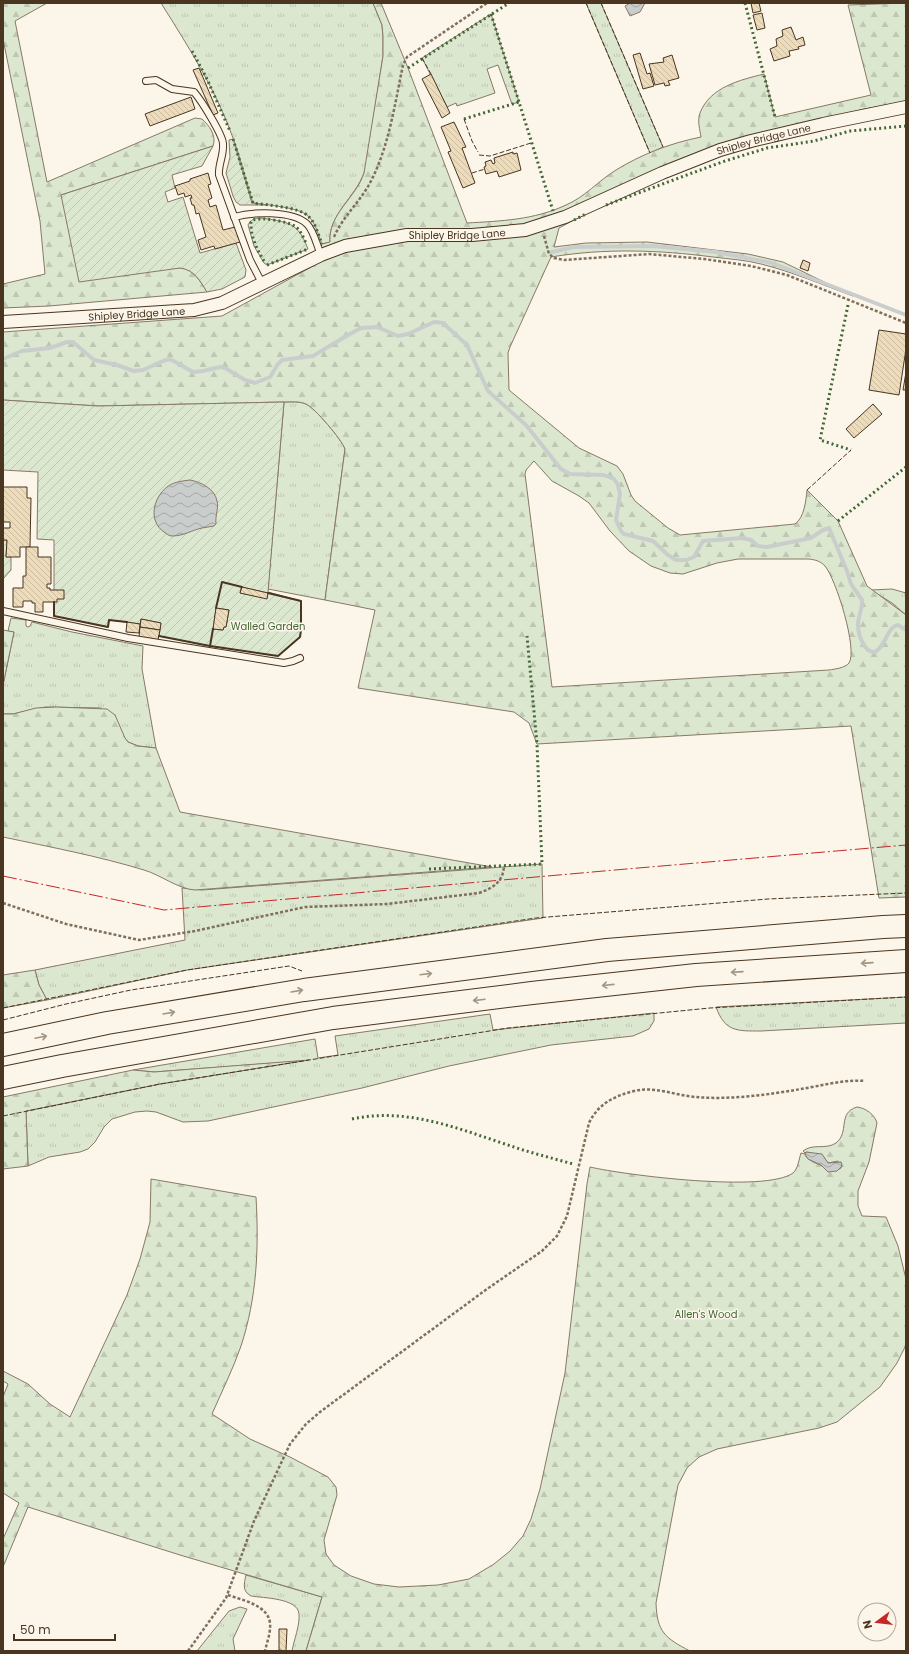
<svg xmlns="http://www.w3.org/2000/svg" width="909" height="1654" viewBox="0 0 909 1654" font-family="Poppins,sans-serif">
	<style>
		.grass { fill: url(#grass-tufts); stroke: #887966 }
		.forest { fill: url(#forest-firs); stroke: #887966; fill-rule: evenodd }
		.garden { fill: url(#garden-furrows); stroke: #887966; fill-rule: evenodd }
		.water { fill: url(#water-waves); stroke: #887966 }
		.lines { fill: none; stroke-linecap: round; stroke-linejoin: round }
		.stream { stroke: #c9cecd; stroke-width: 4 }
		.building { fill: url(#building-back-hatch); stroke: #4a3520 }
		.service-casing { stroke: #4a3520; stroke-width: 8 }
		.minor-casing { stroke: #4a3520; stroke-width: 14 }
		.motorway-casing { stroke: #4a3520; stroke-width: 24 }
		.path { stroke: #7f6f5c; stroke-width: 2.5; stroke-dasharray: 3 2; stroke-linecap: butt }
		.service { stroke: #fbf6e9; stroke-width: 6 }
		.minor { stroke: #fbf6e9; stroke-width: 12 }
		.motorway { stroke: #fbf6e9; stroke-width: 22 }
		.hedge { stroke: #436837; stroke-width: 3; stroke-dasharray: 2 3; stroke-linecap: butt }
		.fence { stroke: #4a3520; stroke-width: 1; stroke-dasharray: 5 2; stroke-linecap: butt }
		.wall { stroke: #4a3520; stroke-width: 2 }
		.power { stroke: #c62828; stroke-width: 1; stroke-dasharray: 14 3 2 3; stroke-linecap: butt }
		.oneway { stroke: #a29684 }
		.labels { text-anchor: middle; stroke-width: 3; stroke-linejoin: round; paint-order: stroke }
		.street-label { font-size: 10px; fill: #4a3520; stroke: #fbf6e9 }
		.park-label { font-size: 10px; fill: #436837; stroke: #fbf6e9 }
	</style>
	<defs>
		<pattern id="grass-tufts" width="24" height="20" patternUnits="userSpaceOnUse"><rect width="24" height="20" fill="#dce7d0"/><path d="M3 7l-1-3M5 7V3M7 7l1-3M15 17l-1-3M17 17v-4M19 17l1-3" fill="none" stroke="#bec7b2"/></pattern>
		<pattern id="forest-firs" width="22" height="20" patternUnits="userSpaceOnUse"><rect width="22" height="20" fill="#dce7d0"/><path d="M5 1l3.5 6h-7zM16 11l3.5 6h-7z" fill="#bec7b2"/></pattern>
		<pattern id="garden-furrows" width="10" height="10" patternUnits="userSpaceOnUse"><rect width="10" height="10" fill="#dce7d0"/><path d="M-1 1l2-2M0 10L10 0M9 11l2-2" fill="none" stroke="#bec7b2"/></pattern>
		<pattern id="water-waves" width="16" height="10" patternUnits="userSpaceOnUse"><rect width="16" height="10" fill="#c9cecd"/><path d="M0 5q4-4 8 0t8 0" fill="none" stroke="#a5a8a6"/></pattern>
		<pattern id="building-back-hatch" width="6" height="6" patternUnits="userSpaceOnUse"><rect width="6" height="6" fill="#ecdcbc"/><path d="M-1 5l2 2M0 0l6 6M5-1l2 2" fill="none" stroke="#ccbda1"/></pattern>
	</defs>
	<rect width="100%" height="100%" fill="#fbf6e9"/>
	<g class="grass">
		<path d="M161,3H373L382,25L383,36V56L366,166C360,195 328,212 330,242L322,244C318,235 316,223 308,216C299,207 266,205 253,203C246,182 241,159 233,138C216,90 188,46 161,3Z"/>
		<path d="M586,3H601L663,147L650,153Z"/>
		<path d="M491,14L519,102L512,104L498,65L487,69L495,93L457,106L456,103L447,107L422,58Z"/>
		<path d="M284,402C292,402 299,401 306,404C315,408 342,440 345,449L325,600L268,589Z"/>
		<path d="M892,589L906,593V615L892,603L871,590Z"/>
		<path d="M11,618L26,620V626L28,627L30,626L32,622L72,632L143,646L142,669L156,748L138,746L128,742L101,708L45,707L13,714H3V685L14,632L8,631Z"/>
		<path d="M542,864L543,918L187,970L47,1000L39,985L35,970L185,940L182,888L202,890Z"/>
		<path d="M906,997V1023L761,1031C737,1031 725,1032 716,1007Z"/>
		<path d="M654,1013V1021L649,1029L633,1036L551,1045L449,1066L362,1088L208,1121L183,1122L156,1112L147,1111L135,1112L112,1119L104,1127L95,1142L88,1149L80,1152L49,1157L28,1166L26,1111L160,1084L302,1061L154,1072L133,1070L315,1039L318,1058L338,1055L335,1036L490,1014L493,1030Z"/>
		<path d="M246,1575L322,1597L306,1651H292C294,1640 300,1625 299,1614C298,1598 263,1598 251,1596C242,1591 244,1584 246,1575Z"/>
		<path d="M240,1607L247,1609L233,1639L235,1651H197L229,1611Z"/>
	</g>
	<g class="forest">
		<path d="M3,3H47L15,21L47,182L195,118L202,119C209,125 217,136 213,146L61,195L174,268C192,266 198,278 207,292L49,306L3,308V284L45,274L40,221L3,39Z"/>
		<path d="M373,3H381L408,68L467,223C501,221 534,220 566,205C585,197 598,181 616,170C642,154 671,143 701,137C700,130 697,121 700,113C710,87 740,80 764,74L775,117L871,95L848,5L906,3V102L864,109L743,140L569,211L574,220L559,228L554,247L586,243L647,242L748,254L783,262L853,296C823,285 793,272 761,264C746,260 729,259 713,257C659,250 605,248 551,257L510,347L508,353L509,390L579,448L617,466L623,474L631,495L635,501L668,528L680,535L795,524C804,518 806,501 807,490L838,521L867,586L906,615V897L879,898L851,726L537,744L529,723L514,712L358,688L375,610L325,600L345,449C342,440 315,408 306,404C299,401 292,402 284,402L98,406L3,400V332L222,316L313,266L322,244L330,242C328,214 356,198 364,173L383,56V36L382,25ZM534,461L552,481L579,496L589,503L610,531L629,551L651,566L670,573L683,574L717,563L738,559H809C816,560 820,561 825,566C836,579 858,650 849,663C845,668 835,669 829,670L552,687L525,474L526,470Z"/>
		<path d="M3,630L14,632L3,685Z"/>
		<path d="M56,707L107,709L115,715L125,738L128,742L138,746L156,748L180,812L492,867L195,890C178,889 161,875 144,870C98,856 50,847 3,837V714H13L36,708Z"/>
		<path d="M35,970L39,985L47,1000L3,1008V975Z"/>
		<path d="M309,1060L160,1084L26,1111L28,1166L3,1169V1097L133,1070L154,1072Z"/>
		<path d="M857,1107C866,1108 875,1115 877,1123L869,1162L858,1191V1206L862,1216L886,1217L898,1246L906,1279V1345L897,1363L880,1387L837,1422L819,1428L717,1449L699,1457L687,1468L678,1485L656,1603C657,1632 665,1638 690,1651H306L322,1597L180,1555L28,1507L3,1567V1539L19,1503L3,1493V1397L8,1384L3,1381V1371L28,1384L50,1404L70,1417L127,1295L140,1259L150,1222L151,1179L256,1197C259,1248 257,1297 241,1346C233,1369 222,1391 212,1414L250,1439L290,1457L328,1477L336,1487L337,1495L324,1540L326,1554L334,1565L351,1576L374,1584L399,1587L438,1585L469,1579L494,1564L510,1551L523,1536L531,1519L540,1489L565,1373L587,1184L590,1167C624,1175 766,1193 793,1173C798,1169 799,1159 801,1153L805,1154C808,1164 831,1168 840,1169L842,1166L838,1161L828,1163L823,1156L806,1152L805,1153L803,1151C813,1143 826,1150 836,1143C850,1132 837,1113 857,1107Z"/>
	</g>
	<g class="garden">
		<path d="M233,139L252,203L268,205H240L236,202L233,196L226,173L230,157L229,140Z"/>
		<path d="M213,146L202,166L172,175L175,188L165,192L168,202L183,197L200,253L236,243L246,270L245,277L222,289L207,292C200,281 195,270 180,268L79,282L61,195Z"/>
		<path d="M261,218C288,222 298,222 308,249L267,265L264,263L254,246L248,225C250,220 255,218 261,218Z"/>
		<path d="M3,400L98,406L284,402L268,592L301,601V630L300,637L278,656L210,646L159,636L161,623L141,619L140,624L109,620L108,627L54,616V540L37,539L38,472L3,470ZM241,587L268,593L267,598L240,593ZM216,608L229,610L226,627H224L223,630L213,629Z"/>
		<path d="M3,540H7L6,557H11V570L3,579Z"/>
	</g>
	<g class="water">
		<path d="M630,3H645L640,12L630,16L625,6Z"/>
		<path d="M190,480C201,482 215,489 217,501C219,507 215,516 216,524L214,526C210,527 206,527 202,528C192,530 184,536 172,536C169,536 167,534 164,532C148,521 153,498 167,487C173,482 182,481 190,480Z"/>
		<path d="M806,1152L822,1154L828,1163L841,1162L842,1166L837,1171L828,1172L821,1165L808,1159L805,1154Z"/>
	</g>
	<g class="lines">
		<g class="stream">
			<path d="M552,252L574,247L653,246L716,252L772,263L906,315"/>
			<path d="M3,359L22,351L50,348L67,342H73L94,360L117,365L134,371L143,370L163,361L170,359L193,372L203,371L220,367L225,368L245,380L255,383L270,377L278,364L282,360L313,356L348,335L361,328L377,327L398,336L408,334L434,322L443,323L467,345L488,391L526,425L561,469L570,474L604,475L614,479L618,485L620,494L616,520L621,531L624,534L653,541L668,555L676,560H686L694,557L703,541L742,538L751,540L758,546L767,547L811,538L823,530L829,528L847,571L851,584L862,600C863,608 858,616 858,625C858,634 864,653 875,652C886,646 887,627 898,625L906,630"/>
		</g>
	</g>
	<g class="building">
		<path d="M751,3H759L761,11L753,13Z"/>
		<path d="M762,13L765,28L757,30L753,15Z"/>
		<path d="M791,27L796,40L803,37L805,45L798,47L799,49L789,51L790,56L774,61L770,49L777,46L776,39L783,36L782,30Z"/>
		<path d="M640,53L647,74L650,73L654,86L643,89L633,55Z"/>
		<path d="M672,55L679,78L668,81L670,85L665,86L664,83L655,85L649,64L664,62L663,58Z"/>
		<path d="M199,68L218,113L213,115L193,70Z"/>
		<path d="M431,74L450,113L442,118L422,79Z"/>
		<path d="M191,97L195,109L150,126L145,114Z"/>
		<path d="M454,122L466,147L462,148L475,183L463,188L448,152L451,151L441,127Z"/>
		<path d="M513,152V154L517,153L521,170L499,177L497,171L486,174L484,167L486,166L485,162L491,160L493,164L495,163L494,158Z"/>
		<path d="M208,173L211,184L208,185L212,198L208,200L210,207L216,205L223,230L235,227L240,242L215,249L214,246L201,250L198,240L206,237L199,213L196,214L194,205H192L190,198H192L191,195L185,197L184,193L178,195L175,186L190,181V179Z"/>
		<path d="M803,260L810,263L808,271L800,268Z"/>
		<path d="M879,330L906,334V349L899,395L869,390Z"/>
		<path d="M906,372V390H903Z"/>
		<path d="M873,404L882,414L854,438L846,429Z"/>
		<path d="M3,487H27V498H31L30,547H20V557H6L7,540H3V528H10V522H3Z"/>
		<path d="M26,547H38V557H51V584H47V588H50V590H64V599H57V602H43V612H35V603H32V601H23V607H13V588H23V576H26Z"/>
		<path d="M242,587L268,593L267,599L240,593Z"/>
		<path d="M216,608L229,610L226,627H224L223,630L213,629Z"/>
		<path d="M141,619L161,623L160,630L140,627Z"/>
		<path d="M127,622L140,624L139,633L126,632Z"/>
		<path d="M140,627L160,630L158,640L139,637Z"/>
		<path d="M279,1629H287L286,1651L279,1650Z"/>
	</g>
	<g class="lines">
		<defs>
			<g id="service">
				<path d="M146,81L156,80L172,89L194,92C201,100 223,135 223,144C224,155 218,165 219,175L250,260L262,283"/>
				<path d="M234,217C252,212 292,210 307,224C314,231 317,246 321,255"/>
				<path d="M3,611L128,638L284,663L293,661L300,658"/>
			</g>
			<g id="minor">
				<path id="s1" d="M3,322L194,310L222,303L321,255L345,246L407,235H472L525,230L565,217L662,173L720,150L751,141L823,124L906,107"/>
			</g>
			<g id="motorway">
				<path d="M3,1045L107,1023L304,990L607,950L883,927L906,926"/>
				<path d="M3,1078L62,1066L333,1018L532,993L696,975L906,961"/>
			</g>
		</defs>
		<use href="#service" class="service-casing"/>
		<use href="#minor" class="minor-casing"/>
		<use href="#motorway" class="motorway-casing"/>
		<g class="path">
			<path d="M544,236L549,254L554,258L564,260L649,254L704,259L751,266L787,275L906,323"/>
			<path d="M334,237C343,216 361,201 371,181C389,146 395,103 403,65L407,57L487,3"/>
			<path d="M3,903L66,924L139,940L195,931L305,907L387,904L479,893C493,888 503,882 504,866"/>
			<path d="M228,1595C242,1600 268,1605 270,1623C271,1632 267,1642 265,1651"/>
			<path d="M188,1651L226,1598L254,1521L290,1444L306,1424L320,1412L487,1289L542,1251L557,1236L567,1216L589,1123C598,1104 614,1096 634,1091C655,1086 674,1095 695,1097C729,1100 767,1095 801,1089C821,1086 844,1079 865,1081"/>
		</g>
		<use href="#service" class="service"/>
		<use href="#minor" class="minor"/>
		<use href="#motorway" class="motorway"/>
		<g class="hedge">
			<path d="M745,3L775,117"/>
			<path d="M491,14L519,102"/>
			<path d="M192,51L207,79L230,131"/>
			<path d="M408,68L509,3"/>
			<path d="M464,119L519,102L553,211"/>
			<path d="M233,139L253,203C266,205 299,207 308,216C316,223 318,235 322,244"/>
			<path d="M606,205L722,162L767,148L814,141L850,131L906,126"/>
			<path d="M574,220L586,214"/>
			<path d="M264,261C257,250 250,235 251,222L253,220C262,217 288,221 296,227C301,231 303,237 306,243"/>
			<path d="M267,265L308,249"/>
			<path d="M848,305L820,440L851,450"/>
			<path d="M838,521L906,467"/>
			<path d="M429,869L542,864L537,744L527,636"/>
			<path d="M352,1119C408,1107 459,1129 511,1146C531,1153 552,1158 573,1164"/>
		</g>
		<g class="fence">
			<path d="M586,3L650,153"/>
			<path d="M601,3L663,147"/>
			<path d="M422,58L431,74"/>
			<path d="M464,119L472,141L478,152"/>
			<path d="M479,155L490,156L531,143"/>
			<path d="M472,173L485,169"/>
			<path d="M807,490L851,450"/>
			<path d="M3,1008L187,970L536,918L768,899L906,893"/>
			<path d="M3,1020L66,1004L131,990L289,966L302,971"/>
			<path d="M3,1116L160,1084L508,1028L710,1008L906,997"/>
		</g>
		<g class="wall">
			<path d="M54,602V616L108,627L109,620L127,622"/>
			<path d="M216,608L222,582L242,587"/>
			<path d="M213,629L210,646L278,656L300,637L301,630V601L268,593"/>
			<path d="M159,636L210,646"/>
		</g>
		<path class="power" d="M3,876L164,910L615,870L906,845"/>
	</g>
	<defs><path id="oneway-shaft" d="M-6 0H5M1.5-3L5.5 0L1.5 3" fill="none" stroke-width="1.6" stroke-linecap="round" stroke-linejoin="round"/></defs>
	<g class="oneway">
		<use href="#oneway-shaft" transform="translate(867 963) rotate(176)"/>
		<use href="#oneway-shaft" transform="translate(737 972) rotate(176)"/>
		<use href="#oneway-shaft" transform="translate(426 974) rotate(-7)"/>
		<use href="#oneway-shaft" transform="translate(608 985) rotate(174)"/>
		<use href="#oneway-shaft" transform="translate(297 991) rotate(-10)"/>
		<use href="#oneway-shaft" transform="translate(479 1000) rotate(173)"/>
		<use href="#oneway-shaft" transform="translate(169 1013) rotate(-10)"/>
		<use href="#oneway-shaft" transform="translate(41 1037) rotate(-12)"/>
	</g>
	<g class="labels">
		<g class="street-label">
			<text dy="4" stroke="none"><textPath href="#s1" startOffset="793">Shipley Bridge Lane</textPath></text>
			<text dy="4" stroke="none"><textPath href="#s1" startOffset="469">Shipley Bridge Lane</textPath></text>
			<text dy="4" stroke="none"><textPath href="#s1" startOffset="134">Shipley Bridge Lane</textPath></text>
		</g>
		<g class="park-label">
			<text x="268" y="630">Walled Garden</text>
			<text x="706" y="1318">Allen's Wood</text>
		</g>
	</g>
	<rect width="909" height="1654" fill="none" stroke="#4a3520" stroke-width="8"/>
	<g transform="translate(877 1622) rotate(255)"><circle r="19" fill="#fbf6e9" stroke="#b4a999"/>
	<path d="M0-3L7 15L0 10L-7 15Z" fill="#c62828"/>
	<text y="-6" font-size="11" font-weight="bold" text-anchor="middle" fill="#4a3520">N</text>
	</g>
	<path d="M14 1634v6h101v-6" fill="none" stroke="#4a3520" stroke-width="2"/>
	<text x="20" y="1634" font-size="12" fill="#4a3520" stroke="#fbf6e9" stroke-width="3" paint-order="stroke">50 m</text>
</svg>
